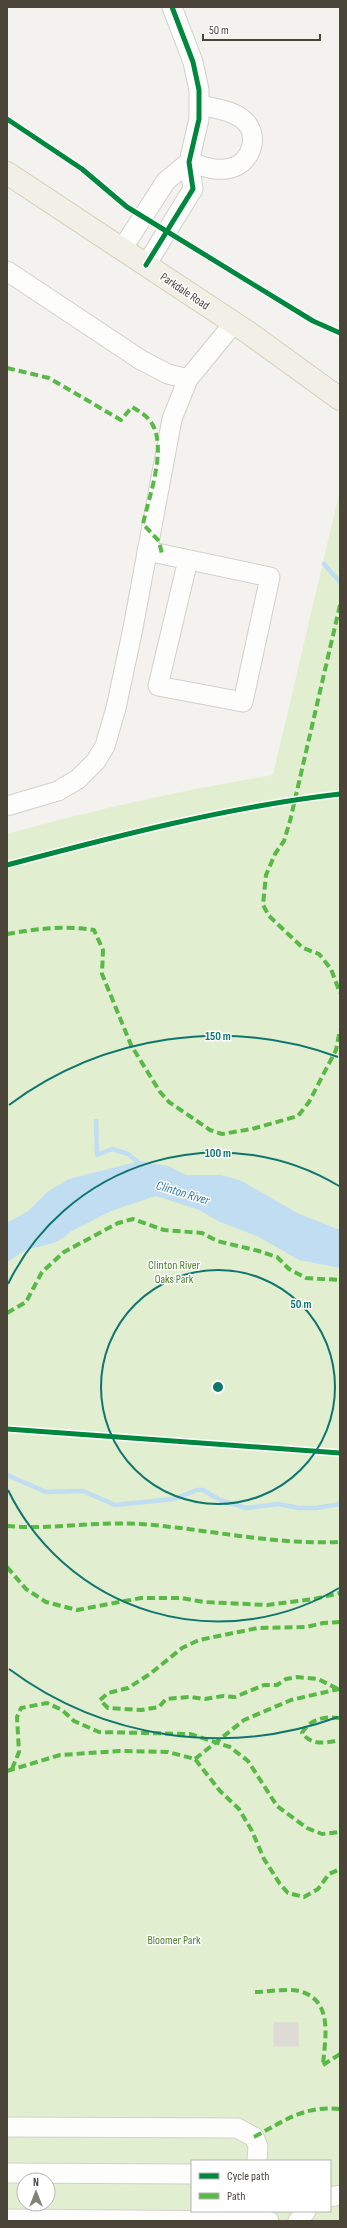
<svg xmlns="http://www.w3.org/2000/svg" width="347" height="2228" viewBox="0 0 347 2228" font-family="'Sofia Sans Condensed',sans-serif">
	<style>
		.green { fill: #e1eecf; fill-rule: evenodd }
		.water { fill: #c0ddf1 }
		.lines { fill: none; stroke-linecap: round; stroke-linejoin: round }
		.stream { stroke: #c0ddf1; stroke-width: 4.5 }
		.building { fill: #dedbd6; stroke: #dcd9d4 }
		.minor-casing { stroke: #d2d0cb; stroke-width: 21 }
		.major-casing { stroke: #d6cebb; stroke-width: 24 }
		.minor { stroke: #fdfdfc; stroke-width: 19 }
		.major { stroke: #f2efe6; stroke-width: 22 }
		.quiet { stroke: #58b947; stroke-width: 4; stroke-dasharray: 8 4; stroke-linecap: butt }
		.cycleway-casing { stroke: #fff; stroke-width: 8 }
		.cycleway { stroke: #00873e; stroke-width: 5 }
		.ring { fill: none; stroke: #0f766e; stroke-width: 2 }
		.labels { text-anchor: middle; stroke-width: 3; stroke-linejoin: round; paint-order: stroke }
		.street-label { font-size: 12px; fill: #4b4439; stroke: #fff }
		.park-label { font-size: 12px; fill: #4a7f2a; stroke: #fff }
		.water-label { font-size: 13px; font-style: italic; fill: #2e7ab2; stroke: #fff }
		.centre { fill: #0f766e; stroke: #fff; stroke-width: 2 }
		.ring-label { font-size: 12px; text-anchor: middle; font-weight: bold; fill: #0f766e; stroke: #fff; stroke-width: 3; stroke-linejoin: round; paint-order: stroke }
	</style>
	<rect width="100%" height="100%" fill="#f4f2ee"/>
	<path class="green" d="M340,490V2221H7V834C95,809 183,790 273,775ZM192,2161H330V2211H192ZM24,2180H48V2204H24Z"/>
	<path class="water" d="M140,1161L168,1166L186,1175H221L242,1181L297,1213L340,1230V1268L299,1260L259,1237L220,1222L199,1210L156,1196L111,1211L70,1232C58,1245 42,1245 26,1250C19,1253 14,1259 7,1262V1223L28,1211L47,1192L69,1179Z"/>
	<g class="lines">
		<g class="stream">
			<path d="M324,564L340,582"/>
			<path d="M96,1121L97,1155L112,1149L128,1154L138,1162"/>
			<path d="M7,1475L46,1492L83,1491L115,1505L174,1499L197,1490H203L220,1500L246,1508L278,1504L299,1508H316L340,1504"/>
		</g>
	</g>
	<rect class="building" x="274" y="2023" width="24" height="23"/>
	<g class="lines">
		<defs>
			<g id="minor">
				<path d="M189,162C202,166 216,172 231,168C253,162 261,132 241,118C230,110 213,108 200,105"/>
				<path d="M122,249L166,181L189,162"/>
				<path d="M146,265L193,189L189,162L199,119V90L193,62L172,7"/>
				<path d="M7,271L141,360L168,374L188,379"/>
				<path d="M147,551L270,577L243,702L158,686L188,560"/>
				<path d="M7,806L58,791L78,779L96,761L105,746L116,708L132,633L172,419L188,379L234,323"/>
				<path d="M7,2127L237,2128L254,2137L258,2146L257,2161"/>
				<path d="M7,2173L192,2174"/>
				<path d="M330,2197L340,2195"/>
				<path d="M7,2219L269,2221"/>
				<path d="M298,2221L306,2211"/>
			</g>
			<path id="major" d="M7,173L249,333L340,399"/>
		</defs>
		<use href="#minor" class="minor-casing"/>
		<use href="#major" class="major-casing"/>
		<use href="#minor" class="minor"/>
		<use href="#major" class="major"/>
		<g class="quiet">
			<path d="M7,368L49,378L121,420L132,407C139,411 146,415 151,422C168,447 149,496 143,524L159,541L162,554"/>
			<path d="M340,605L290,821L284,841L275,854L266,875L263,905L269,916L303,948L319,954L331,969L340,993"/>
			<path d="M7,934C36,929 65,925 94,930L103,950L102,974L131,1045L160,1092L169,1102L210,1130L222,1134L252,1129L298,1116L309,1102L336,1050L340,1030"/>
			<path d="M7,1313L26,1302L42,1272L64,1252L118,1223L133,1219L164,1230L202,1233L217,1241L259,1251L277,1257L289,1269L306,1278L340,1280"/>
			<path d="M7,1526C51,1530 96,1521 141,1524C207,1529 273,1545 340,1542"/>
			<path d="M7,1567L26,1589L46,1602L77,1610L141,1598H181L204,1602L267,1605L314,1599L340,1593"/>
			<path d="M340,1622L323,1623L306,1627L258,1628L199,1640L182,1648L150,1674L128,1688L108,1693L100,1700L108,1708L141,1710L159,1707L166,1699L190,1697L205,1699L223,1696L235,1697L264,1685H277L286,1679L297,1677L318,1679L340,1690"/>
			<path d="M340,1718C324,1716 310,1719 302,1733C312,1746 325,1743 340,1740"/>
			<path d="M195,1759L244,1720L291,1700L339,1689"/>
			<path d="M12,1769L19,1752L17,1717L21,1708L47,1703L62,1710L74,1721L99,1732L190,1734L230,1747L248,1761L277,1806L307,1828L322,1834L340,1832"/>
			<path d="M7,1771L60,1755L119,1751L168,1752L195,1759L220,1791L239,1809L252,1831L264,1859L280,1884L288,1893L304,1897L318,1889L329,1874L340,1869"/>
			<path d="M255,1992C268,1992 286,1988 299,1991C334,2000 325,2038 323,2065"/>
			<path d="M323,2065L340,2054"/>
			<path d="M254,2137C284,2121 305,2105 340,2109"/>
		</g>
		<defs>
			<g id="cycleway">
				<path d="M7,119L82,169L127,207L313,321L340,333"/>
				<path d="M146,265L193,189L189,162L199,119V90L193,62L172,7"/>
				<path d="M7,865C117,836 227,807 340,794"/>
				<path d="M7,1429L340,1453"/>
			</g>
		</defs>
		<use href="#cycleway" class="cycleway-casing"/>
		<use href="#cycleway" class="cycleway"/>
	</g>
	<g class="ring">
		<circle cx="218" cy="1387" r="117"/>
		<path d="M339 1588A234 234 0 0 1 8 1490M8 1284A234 234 0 0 1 339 1186"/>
		<path d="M338 1717A351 351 0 0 1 9 1669M9 1105A351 351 0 0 1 338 1057"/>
	</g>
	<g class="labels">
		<g class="street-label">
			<text transform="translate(185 291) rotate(34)" y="4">Parkdale Road</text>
		</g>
		<g class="park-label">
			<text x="174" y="1269">Clinton River<tspan x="174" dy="14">Oaks Park</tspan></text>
			<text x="174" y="1944">Bloomer Park</text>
		</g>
		<g class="water-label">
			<text transform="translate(183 1192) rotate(17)" y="5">Clinton River</text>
		</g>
	</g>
	<circle cx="218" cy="1387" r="6" class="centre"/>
	<g class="ring-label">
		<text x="218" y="1040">150 m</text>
		<text x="218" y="1157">100 m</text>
		<text x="301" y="1308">50 m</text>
	</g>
	<rect width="347" height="2228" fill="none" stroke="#4b4439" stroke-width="16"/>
	<rect x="191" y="2160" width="140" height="52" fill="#ffffff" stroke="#b7b4b0"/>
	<rect x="199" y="2173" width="20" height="6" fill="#00873e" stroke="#b7b4b0"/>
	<text x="227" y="2180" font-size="12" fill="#4b4439">Cycle path</text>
	<rect x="199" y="2193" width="20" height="6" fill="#58b947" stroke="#b7b4b0"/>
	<text x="227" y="2200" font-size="12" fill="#4b4439">Path</text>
	<g transform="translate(36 2192)"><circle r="19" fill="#ffffff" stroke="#b7b4b0"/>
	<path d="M0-3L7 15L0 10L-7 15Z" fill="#868178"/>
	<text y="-6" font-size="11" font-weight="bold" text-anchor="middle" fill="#4b4439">N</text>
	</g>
	<path d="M203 34v6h117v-6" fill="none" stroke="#4b4439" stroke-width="2"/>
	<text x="209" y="34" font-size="12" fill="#4b4439" stroke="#ffffff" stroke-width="3" paint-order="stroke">50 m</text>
</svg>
